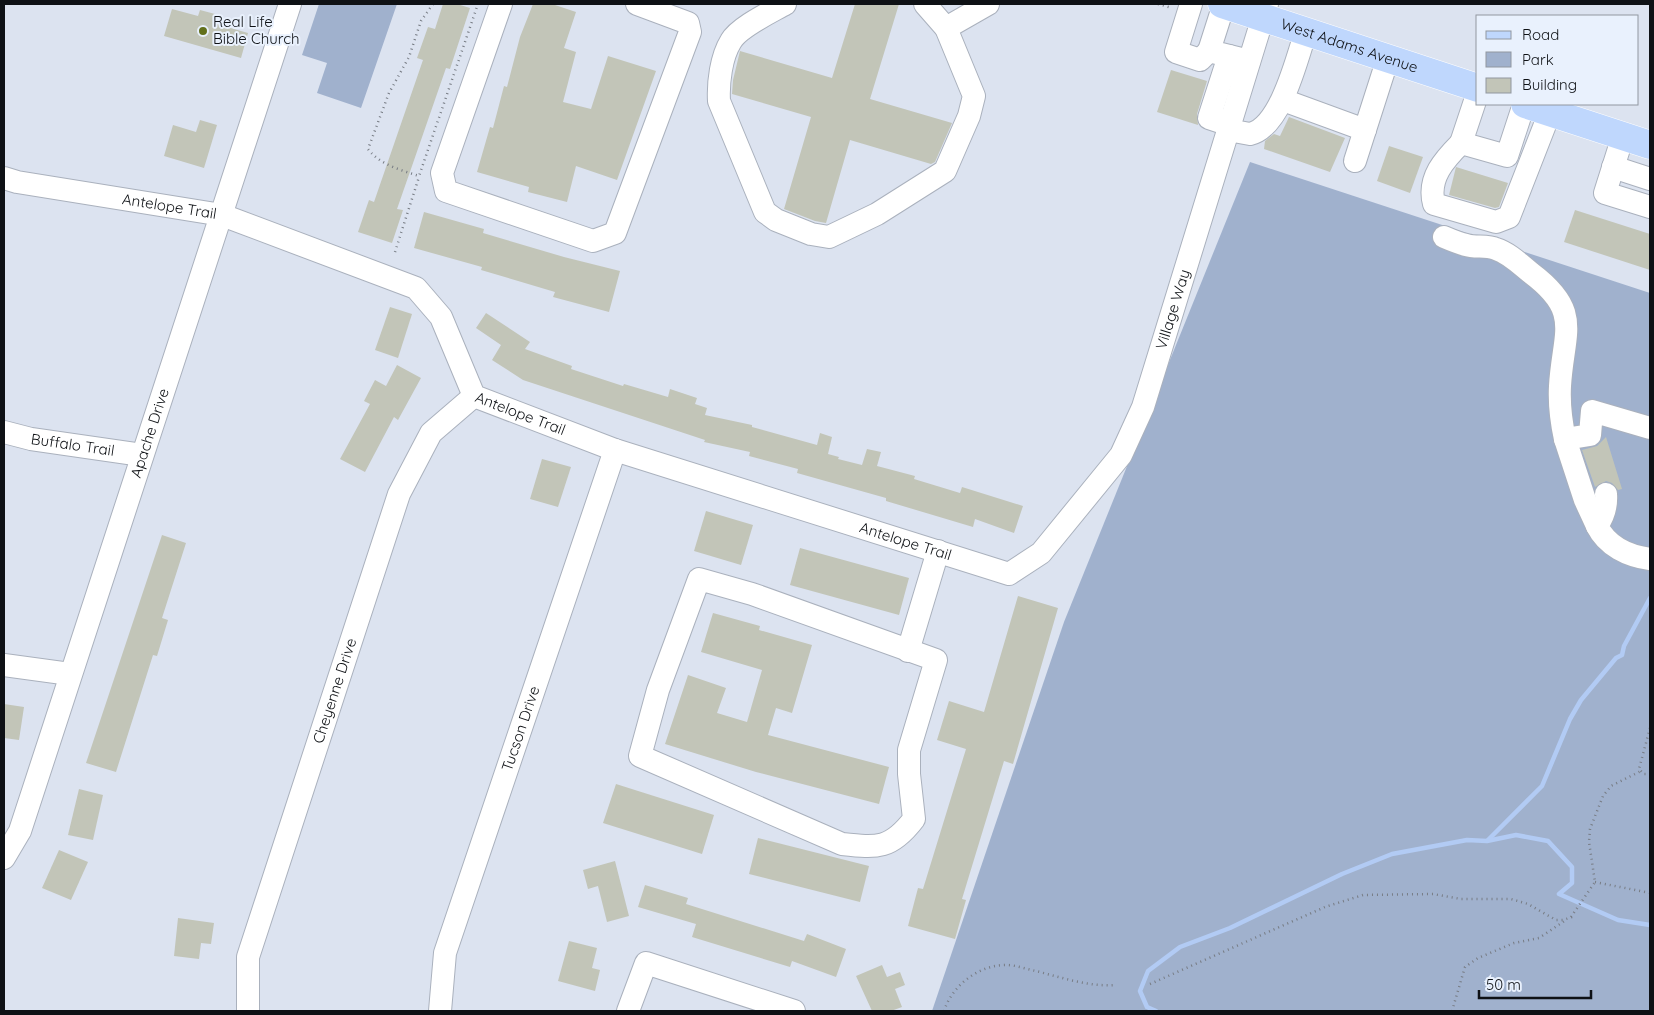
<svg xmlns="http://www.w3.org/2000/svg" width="1654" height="1015" viewBox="0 0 1654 1015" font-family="Quicksand,sans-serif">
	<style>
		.green { fill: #a0b1cd }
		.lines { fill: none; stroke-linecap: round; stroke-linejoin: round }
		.stream { stroke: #b2cbf4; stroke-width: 4.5 }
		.building { fill: #c2c5b8 }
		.minor-casing { stroke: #aab1bd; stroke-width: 24 }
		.major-casing { stroke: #fff; stroke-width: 29 }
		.path { stroke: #777c84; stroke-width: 2.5; stroke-dasharray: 1 4; stroke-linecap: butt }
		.minor { stroke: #fff; stroke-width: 22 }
		.major { stroke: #bfd7fd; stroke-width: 28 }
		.poi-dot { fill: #62701b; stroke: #e9f1fd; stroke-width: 2 }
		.labels { text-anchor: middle; stroke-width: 4; stroke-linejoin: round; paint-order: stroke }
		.poi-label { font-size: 15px; fill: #0e1115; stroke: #e9f1fd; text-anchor: start }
		.street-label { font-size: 15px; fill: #0e1115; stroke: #e9f1fd }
	</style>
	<rect width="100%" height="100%" fill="#dce3f0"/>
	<g class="green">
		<path d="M319,4H397L361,108L317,93L327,63L302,55Z"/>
		<path d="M1250,162L1650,293V1011H932L1064,622Z"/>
	</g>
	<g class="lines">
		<g class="stream">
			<path d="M1488,840L1542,786L1570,719L1581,700L1616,658L1622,655L1624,646L1650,598"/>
			<path d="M1156,1011L1147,1007L1140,991L1148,971L1180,947L1230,928L1342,874L1392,854L1467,840L1487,841L1516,835L1548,841L1572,867V883L1559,894L1618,920L1650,925"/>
		</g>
	</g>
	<g class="building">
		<path d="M443,4H457L470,8L450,69L446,68L412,166L397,209L403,210L392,243L358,232L369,200L374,202L423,60L417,58L428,27L435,29Z"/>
		<path d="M533,4H552L576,12L564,48L576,52L563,102L591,109L608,56L656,71L617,180L576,166L567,202L528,192L529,187L477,172L490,127L493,128L504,86L507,87L520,37Z"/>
		<path d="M855,4H899L870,99L952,123L935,162L931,164L850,140L826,223L815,221L784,209L811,117L732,94L733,80L740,51L832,78Z"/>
		<path d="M172,9L198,16L200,10L215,14L213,23L248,33L241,58L164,36Z"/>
		<path d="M1171,70L1207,81L1197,114L1198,125L1157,112Z"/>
		<path d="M1289,117L1345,138L1330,172L1264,149L1265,141L1274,134L1280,136Z"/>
		<path d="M200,120L217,125L204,168L164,156L173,125L196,132Z"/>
		<path d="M1389,146L1423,157L1410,193L1377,181Z"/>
		<path d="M1456,167L1508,183L1499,207L1495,208L1449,195Z"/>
		<path d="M1575,210L1650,234V270L1564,242Z"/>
		<path d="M424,212L484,229L483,233L564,257L620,271L609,312L553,297L555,292L481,270L482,267L414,248Z"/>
		<path d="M390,307L412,314L398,358L375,350Z"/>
		<path d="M486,313L530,342L525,349L572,366L571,369L623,386L624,384L668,397L670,389L697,398L695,404L707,408L705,415L752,425V427L817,445L820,433L832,437L828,454L839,457L838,459L862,465L867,449L881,452L877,466L915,476L914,479L960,493L962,487L1023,506L1014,533L975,519L973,527L886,501V498L797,473L798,469L749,456L750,452L704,442L705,440L523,380L492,360L501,345L476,328Z"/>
		<path d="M397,365L421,378L398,420L394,417L365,472L340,459L370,404L364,401L375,380L386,386Z"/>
		<path d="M1606,437L1622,489L1618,490L1612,483L1606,481L1595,487L1582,450L1597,446Z"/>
		<path d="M542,459L571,467L558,507L530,499Z"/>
		<path d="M706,511L753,525L741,565L694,551Z"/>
		<path d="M162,535L186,543L162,618L168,620L157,656L153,655L116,772L86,763Z"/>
		<path d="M800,548L909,578L899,615L790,585Z"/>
		<path d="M1018,596L1058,608L1013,764L1004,761L962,899L966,900L955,939L908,926L918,888L923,889L966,749L937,740L949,701L984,712Z"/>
		<path d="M713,613L760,626L759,630L812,645L792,713L776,708L768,735L889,767L879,804L756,772L665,744L688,675L726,688L717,713L747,722L762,670L701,652Z"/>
		<path d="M4,704L24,707L19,740L4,738Z"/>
		<path d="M616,784L714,815L702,854L603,823Z"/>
		<path d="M79,789L103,795L93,840L68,835Z"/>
		<path d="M758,838L869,866L860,902L749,874Z"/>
		<path d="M59,850L88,862L71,900L42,888Z"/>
		<path d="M615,861L629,916L607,922L598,886L588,889L583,870Z"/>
		<path d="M645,885L688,898L686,904L804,941L807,934L846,949L836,977L792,961L790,967L692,937L696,924L638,907Z"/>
		<path d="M178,918L214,923L211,944L201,943L199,959L174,956Z"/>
		<path d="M569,941L597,948L592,968L600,970L595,991L558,981Z"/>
		<path d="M882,965L887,977L900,972L905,985L895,989L902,1007L891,1011H872L856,976Z"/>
	</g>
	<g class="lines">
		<defs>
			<g id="minor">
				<path d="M501,4L442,173L446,191L593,241L615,233L690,32L688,23L637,4"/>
				<path d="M785,4C771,12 739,27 731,41C721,57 718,83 719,101L765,212L776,220L811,234L829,237L877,214L945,171L969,116L974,96L946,28L925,4"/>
				<path d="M1191,4L1176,52L1200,60L1209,51"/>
				<path d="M1224,4L1209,51L1249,61"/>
				<path d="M946,28L988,4"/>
				<path d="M1229,56L1209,118L1230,125"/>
				<path d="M1478,92L1461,143L1507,156L1524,104"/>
				<path d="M1283,100L1365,130"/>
				<path d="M1228,130L1250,134C1281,127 1297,58 1306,31"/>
				<path d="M1623,136L1605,193L1650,207"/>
				<path d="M1461,143C1445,159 1427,178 1434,204L1496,222L1509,217L1550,112"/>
				<path d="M1355,161L1388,58"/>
				<path d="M1613,167L1650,179"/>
				<path id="s1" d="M4,178L17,182L222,215L416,288L441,317L474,396L615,450L1009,574L1041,553L1121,455L1143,407L1267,4"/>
				<path d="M1444,237C1451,240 1458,243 1466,245C1475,248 1487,245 1496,249C1509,253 1521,265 1531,273C1583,312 1563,332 1560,386C1559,405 1561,421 1565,439"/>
				<path id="s2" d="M4,432L31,439L142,455"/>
				<path d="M1606,494C1607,507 1604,516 1597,526C1607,546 1628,556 1650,559"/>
				<path d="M1597,526L1585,500L1565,439L1590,435L1592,411L1650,428"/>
				<path d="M699,579L752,594L936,660L909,750V774L914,819C891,849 878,848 842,844L640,756L658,690Z"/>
				<path d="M908,651L938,551"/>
				<path d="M4,665L70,674"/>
				<path id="s3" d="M4,858L20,831L290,4"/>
				<path id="s4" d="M248,1011V957L399,494L431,433L474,396"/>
				<path id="s5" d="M440,1011L445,953L615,450"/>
				<path d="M628,1011L646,963L794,1011"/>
			</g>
			<g id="major">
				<path id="s6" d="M1222,4L1478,88"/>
				<path d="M1525,104L1650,145"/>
			</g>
		</defs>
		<use href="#minor" class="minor-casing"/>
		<use href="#major" class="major-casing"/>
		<g class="path">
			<path d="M433,4L421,21L409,57L389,93L368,149C380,165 401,170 419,176L478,4"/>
			<path d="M1158,4L1172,8"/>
			<path d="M395,252L419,177"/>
			<path d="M1650,728L1639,769L1644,774H1650"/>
			<path d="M1595,882L1650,893"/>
			<path d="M1571,917L1595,882L1589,842L1590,829L1603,796L1611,786L1641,771"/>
			<path d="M1150,984L1325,907L1363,895L1433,894L1461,899H1511L1528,904L1556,920H1563L1572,917"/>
			<path d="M944,1011C952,986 978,965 1006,965C1016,965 1026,969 1036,971C1063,978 1089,987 1116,985"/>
			<path d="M1452,1011L1465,967L1478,958L1514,943L1539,938L1566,920"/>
		</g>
		<use href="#minor" class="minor"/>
		<use href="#major" class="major"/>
	</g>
	<circle class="poi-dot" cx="203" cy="31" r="5"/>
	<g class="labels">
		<g class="poi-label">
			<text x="213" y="27">Real Life<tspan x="213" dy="17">Bible Church</tspan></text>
		</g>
		<g class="street-label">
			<text dy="5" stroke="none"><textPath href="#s6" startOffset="134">West Adams Avenue</textPath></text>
			<text dy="5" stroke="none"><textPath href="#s1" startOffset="168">Antelope Trail</textPath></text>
			<text dy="5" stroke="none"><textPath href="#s1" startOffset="1436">Village Way</textPath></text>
			<text dy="5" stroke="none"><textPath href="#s1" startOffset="602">Antelope Trail</textPath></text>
			<text dy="5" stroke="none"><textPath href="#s3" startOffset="450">Apache Drive</textPath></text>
			<text dy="5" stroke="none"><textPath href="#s2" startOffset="70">Buffalo Trail</textPath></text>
			<text dy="5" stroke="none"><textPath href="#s1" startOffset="1008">Antelope Trail</textPath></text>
			<text dy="5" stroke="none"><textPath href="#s4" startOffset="334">Cheyenne Drive</textPath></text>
			<text dy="5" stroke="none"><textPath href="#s5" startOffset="295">Tucson Drive</textPath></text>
		</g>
	</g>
	<rect width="1654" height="1015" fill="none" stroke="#0e1115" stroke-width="10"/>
	<rect x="1476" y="15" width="162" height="90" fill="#e9f1fd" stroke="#9197a0"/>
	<rect x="1486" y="31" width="25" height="8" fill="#bfd7fd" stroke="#9197a0"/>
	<text x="1522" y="40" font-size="15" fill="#0e1115">Road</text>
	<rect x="1486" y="52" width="25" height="15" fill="#a0b1cd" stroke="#9197a0"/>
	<text x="1522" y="65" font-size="15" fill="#0e1115">Park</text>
	<rect x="1486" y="78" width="25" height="15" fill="#c2c5b8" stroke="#9197a0"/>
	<text x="1522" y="90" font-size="15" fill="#0e1115">Building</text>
	<path d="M1479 990v8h112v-8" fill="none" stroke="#0e1115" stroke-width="2.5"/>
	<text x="1486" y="990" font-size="15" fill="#0e1115" stroke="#e9f1fd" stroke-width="4" paint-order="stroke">50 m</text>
</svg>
